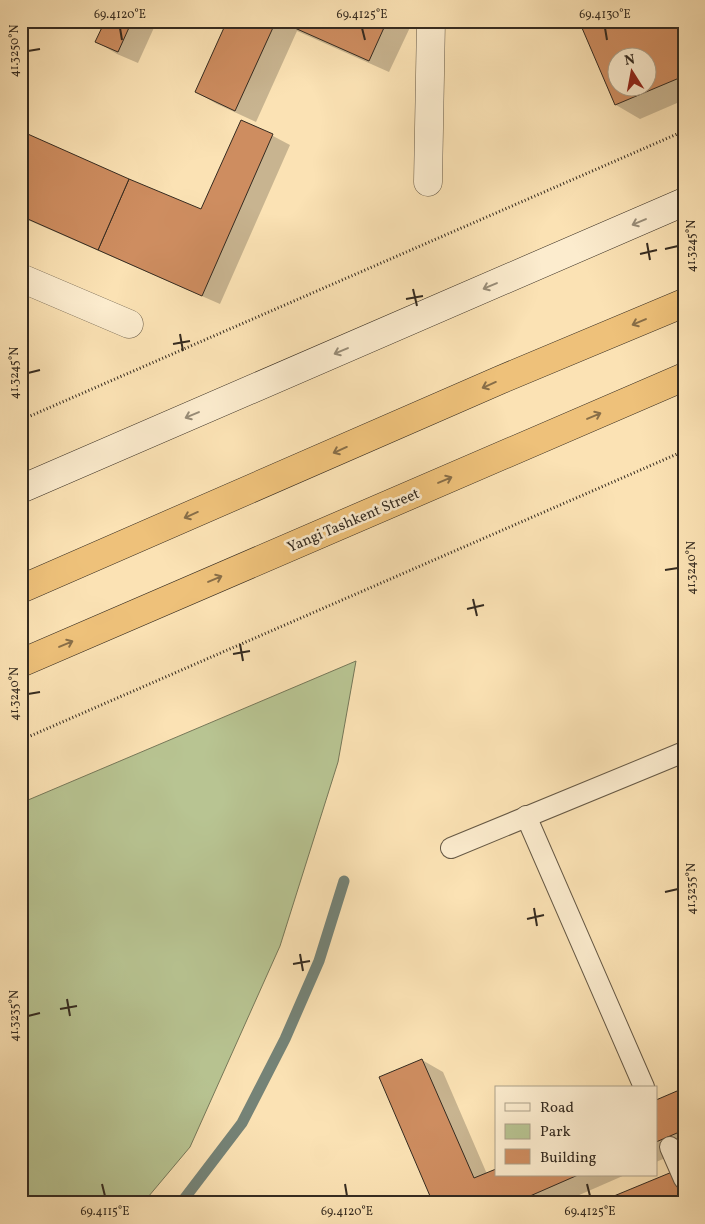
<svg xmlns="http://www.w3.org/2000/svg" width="705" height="1224" viewBox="0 0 705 1224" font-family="Vollkorn,serif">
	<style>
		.green { fill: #b8c492; stroke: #767859 }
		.shadow { fill: #0003; fill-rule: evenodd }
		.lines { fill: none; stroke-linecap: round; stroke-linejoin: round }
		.stream { stroke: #758377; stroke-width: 11 }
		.building { fill: #ce8d60; stroke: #352b20; fill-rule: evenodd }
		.lane-casing { stroke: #665945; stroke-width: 22 }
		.street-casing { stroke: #665945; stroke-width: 29 }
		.secondary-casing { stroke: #352b20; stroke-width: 29 }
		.highway-casing { stroke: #352b20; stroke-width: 29 }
		.path { stroke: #352b20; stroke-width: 3; stroke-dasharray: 1 2.5; stroke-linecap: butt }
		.lane { stroke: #fcecce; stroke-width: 20 }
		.street { stroke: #fcecce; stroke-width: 28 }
		.secondary { stroke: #fcecce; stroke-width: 28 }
		.highway { stroke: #eec17a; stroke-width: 28 }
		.oneway { stroke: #988c77 }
		.oneway2 { stroke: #886e48 }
		.ticks { fill: none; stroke: #352b20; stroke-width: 2 }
		.labels { text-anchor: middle; stroke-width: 5; stroke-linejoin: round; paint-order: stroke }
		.street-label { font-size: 15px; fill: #352b20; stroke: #fcecce }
		.neatline { fill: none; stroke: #352b20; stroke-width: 2 }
		.ticks-label { font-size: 12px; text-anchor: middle; fill: #352b20 }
	</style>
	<rect width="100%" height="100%" fill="#fbe2b4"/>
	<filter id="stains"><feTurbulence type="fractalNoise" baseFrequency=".004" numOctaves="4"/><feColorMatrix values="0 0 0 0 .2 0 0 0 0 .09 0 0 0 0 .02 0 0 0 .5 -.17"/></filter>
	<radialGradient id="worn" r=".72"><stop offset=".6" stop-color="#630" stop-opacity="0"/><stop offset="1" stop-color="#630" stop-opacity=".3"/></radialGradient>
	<path class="green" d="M356,661L338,762L280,946L190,1147L143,1203H21V803Z"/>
	<g class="shadow">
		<path d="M106,21H157L138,63L117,54L97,42Z"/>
		<path d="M228,21H413L389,72L297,31L256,122L217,104L196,92Z"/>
		<path d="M580,21H684V100L640,119L616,105ZM618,58H648V88H618Z"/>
		<path d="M241,122L273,136L290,145L220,304L21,217V133L202,211Z"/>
		<path d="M422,1060L443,1072L487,1174L496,1170V1175H625L561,1203H434Z"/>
		<path d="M684,1090V1150L656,1162V1102Z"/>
		<path d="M684,1181V1203H601Z"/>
	</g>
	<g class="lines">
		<path class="stream" d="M181,1203L242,1123L285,1039L319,961L344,881"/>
	</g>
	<g class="building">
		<path d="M105,21H132L118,52L95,42Z"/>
		<path d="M227,21H276L235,111L195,92Z"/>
		<path d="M279,21H387L369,61Z"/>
		<path d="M579,21H678L684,34V76L615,105ZM618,58H648V88H618Z"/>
		<path d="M678,21H684V34Z"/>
		<path d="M241,120L273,134L202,296L98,250L129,179L201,209Z"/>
		<path d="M21,131L129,179L98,250L21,216Z"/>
		<path d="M422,1059L474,1178L496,1169V1175H578L514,1203H433L379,1077Z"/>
		<path d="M684,1088V1130L656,1142V1100Z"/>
		<path d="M672,1172L684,1203H597Z"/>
	</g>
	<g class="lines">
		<defs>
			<g id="lane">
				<path d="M526,816L644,1087"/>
				<path d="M451,848L684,752"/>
				<path d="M670,1147L684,1179"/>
			</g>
			<g id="street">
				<path d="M428,182L431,21"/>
				<path d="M21,278L129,324"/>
			</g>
			<path id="secondary" d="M21,489L684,202"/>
			<g id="highway">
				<path d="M21,589L500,380L684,303"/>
				<path d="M21,663L684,377"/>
			</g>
		</defs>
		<use href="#lane" class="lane-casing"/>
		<use href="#street" class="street-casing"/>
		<use href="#secondary" class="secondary-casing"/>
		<use href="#highway" class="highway-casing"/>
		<g class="path">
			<path d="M21,420L684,131"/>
			<path d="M21,740L684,451"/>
		</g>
		<use href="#lane" class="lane"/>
		<use href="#street" class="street"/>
		<use href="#secondary" class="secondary"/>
		<use href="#highway" class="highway"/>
	</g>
	<defs><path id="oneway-shaft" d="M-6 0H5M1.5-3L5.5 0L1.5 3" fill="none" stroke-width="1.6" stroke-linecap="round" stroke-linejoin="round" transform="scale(1.25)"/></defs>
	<g class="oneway">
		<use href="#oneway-shaft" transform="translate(639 222) rotate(157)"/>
		<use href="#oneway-shaft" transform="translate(490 286) rotate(157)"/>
		<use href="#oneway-shaft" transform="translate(341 351) rotate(157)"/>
		<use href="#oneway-shaft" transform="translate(192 415) rotate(157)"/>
	</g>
	<g class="oneway2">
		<use href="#oneway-shaft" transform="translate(639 322) rotate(157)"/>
		<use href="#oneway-shaft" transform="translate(489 385) rotate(156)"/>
		<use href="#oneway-shaft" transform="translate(594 416) rotate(-23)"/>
		<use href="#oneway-shaft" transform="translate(340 450) rotate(156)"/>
		<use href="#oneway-shaft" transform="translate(445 480) rotate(-23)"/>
		<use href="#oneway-shaft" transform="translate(191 515) rotate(156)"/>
		<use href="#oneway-shaft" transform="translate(215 579) rotate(-23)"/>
		<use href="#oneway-shaft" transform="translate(66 644) rotate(-23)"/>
	</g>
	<path class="ticks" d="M120,28L122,40M362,28L365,40M605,28L607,40M28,51L40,49M647,243L650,260M665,249L678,246M640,254L657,250M413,289L417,306M406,299L423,296M180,334L183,351M173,344L190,341M28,373L40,370M665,570L678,568M473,599L477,616M467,609L484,605M240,644L243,661M233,654L250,651M28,694L40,692M665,892L678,889M534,908L537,926M527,919L544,915M300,954L303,971M293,964L310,961M67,999L70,1016M60,1009L77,1006M28,1016L40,1013M102,1184L105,1196M345,1184L347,1196M587,1184L590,1196"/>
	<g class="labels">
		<g class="street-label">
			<text transform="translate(353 520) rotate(-23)" y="5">Yangi Tashkent Street</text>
		</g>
	</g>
	<rect width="705" height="1224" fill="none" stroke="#fbe2b4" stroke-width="55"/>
	<rect x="495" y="1086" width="162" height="90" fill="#fcecce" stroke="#ac9f88"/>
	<rect x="505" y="1103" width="25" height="8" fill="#fcecce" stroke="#ac9f88"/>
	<text x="540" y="1112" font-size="15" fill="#352b20">Road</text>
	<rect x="505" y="1124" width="25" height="15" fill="#b8c492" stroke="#ac9f88"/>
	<text x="540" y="1136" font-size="15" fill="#352b20">Park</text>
	<rect x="505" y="1149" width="25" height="15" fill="#ce8d60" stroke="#ac9f88"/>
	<text x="540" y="1162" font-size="15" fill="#352b20">Building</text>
	<g transform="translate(632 72) rotate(349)"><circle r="24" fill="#fcecce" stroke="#ac9f88"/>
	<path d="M0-4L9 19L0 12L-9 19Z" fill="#8f2418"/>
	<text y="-8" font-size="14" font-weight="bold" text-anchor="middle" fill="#352b20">N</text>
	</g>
	<rect x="28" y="28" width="650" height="1168" class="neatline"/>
	<g class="ticks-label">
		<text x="120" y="18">69.4120°E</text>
		<text x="362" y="18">69.4125°E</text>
		<text x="605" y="18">69.4130°E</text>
		<text transform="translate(14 51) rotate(-90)" y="4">41.3250°N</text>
		<text transform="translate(691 246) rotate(-90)" y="4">41.3245°N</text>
		<text transform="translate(14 373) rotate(-90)" y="4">41.3245°N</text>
		<text transform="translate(691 568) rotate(-90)" y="4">41.3240°N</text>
		<text transform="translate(14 694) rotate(-90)" y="4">41.3240°N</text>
		<text transform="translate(691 889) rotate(-90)" y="4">41.3235°N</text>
		<text transform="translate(14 1016) rotate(-90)" y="4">41.3235°N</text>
		<text x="105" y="1215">69.4115°E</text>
		<text x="347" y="1215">69.4120°E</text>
		<text x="590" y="1215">69.4125°E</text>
	</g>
	<rect width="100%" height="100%" filter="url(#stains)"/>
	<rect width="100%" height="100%" fill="url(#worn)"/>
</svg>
